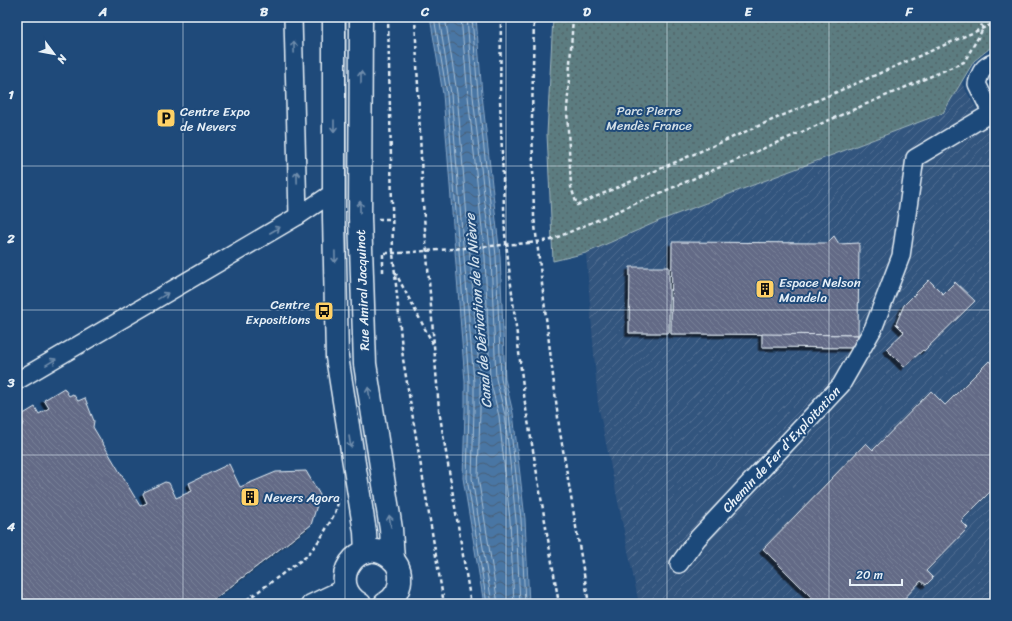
<svg xmlns="http://www.w3.org/2000/svg" width="1012" height="621" viewBox="0 0 1012 621" font-family="Sriracha,sans-serif">
	<style>
		.industrial { fill: url(#industrial-furrows) }
		.park { fill: url(#park-dots); stroke: #a2b6bc }
		.water { fill: url(#water-waves); stroke: #89a7c6 }
		.lines { fill: none; stroke-linecap: round; stroke-linejoin: round }
		.shore { stroke: #a8c0d6; stroke-width: 1 }
		.building { fill: url(#building-back-hatch); stroke: #e8f1f8; filter: url(#shadow) }
		.minor-casing { stroke: #e8f1f8; stroke-width: 20 }
		.major-casing { stroke: #e8f1f8; stroke-width: 25 }
		.path { stroke: #e8f1f8; stroke-width: 2.5; stroke-dasharray: 4 3; stroke-linecap: butt }
		.minor { stroke: #1f4a7a; stroke-width: 17 }
		.major { stroke: #1f4a7a; stroke-width: 22 }
		.path-bridge { stroke: #e8f1f8; stroke-width: 2.5; stroke-dasharray: 4 3; stroke-linecap: butt }
		.oneway { stroke: #6f8dac }
		.grid { fill: none; stroke: #e8f1f8; stroke-width: 1; stroke-opacity: 0.55 }
		.labels { text-anchor: middle; stroke-width: 4; stroke-linejoin: round; paint-order: stroke }
		.park-label { font-size: 13px; fill: #d3dfe6; stroke: #1f4a7a }
		.poi-label { font-size: 13px; fill: #e8f1f8; stroke: #1f4a7a; text-anchor: start }
		.street-label { font-size: 13px; fill: #e8f1f8; stroke: #1f4a7a }
		.water-label { font-size: 14px; font-style: italic; fill: #d0dfeb; stroke: #1f4a7a }
		.neatline { fill: none; stroke: #e8f1f8; stroke-width: 1.5 }
		.grid-label { font-size: 13px; text-anchor: middle; font-weight: bold; fill: #e8f1f8 }
	</style>
	<defs>
		<pattern id="industrial-furrows" width="10" height="10" patternUnits="userSpaceOnUse"><rect width="10" height="10" fill="#33547e"/><path d="M-1 1l2-2M0 10L10 0M9 11l2-2" fill="none" stroke="#516d91"/></pattern>
		<pattern id="park-dots" width="8" height="8" patternUnits="userSpaceOnUse"><rect width="8" height="8" fill="#5b7c80"/><path d="M2 2h.1M6 6h.1" fill="none" stroke="#526568" stroke-width="1.8" stroke-linecap="round"/></pattern>
		<pattern id="water-waves" width="16" height="10" patternUnits="userSpaceOnUse"><rect width="16" height="10" fill="#4976a4"/><path d="M0 5q4-4 8 0t8 0" fill="none" stroke="#485f77"/></pattern>
		<pattern id="building-back-hatch" width="6" height="6" patternUnits="userSpaceOnUse"><rect width="6" height="6" fill="#636b86"/><path d="M-1 5l2 2M0 0l6 6M5-1l2 2" fill="none" stroke="#798198"/></pattern>
		<filter id="shadow"><feDropShadow dx="-3.5" dy="3.5" stdDeviation="0" flood-color="#0009"/></filter>
	</defs>
	<rect width="100%" height="100%" fill="#1f4a7a"/>
	<filter id="ink" filterUnits="userSpaceOnUse"><feTurbulence type="fractalNoise" baseFrequency=".025" numOctaves="2"/><feDisplacementMap in="SourceGraphic" scale="8" xChannelSelector="R" yChannelSelector="G"/><feConvolveMatrix kernelMatrix="1 2 1 2 8 2 1 2 1" color-interpolation-filters="sRGB"/></filter>
	<g filter="url(#ink)">
		<path class="industrial" d="M961,82L995,141V604H639L598,404L586,253L661,220L943,113Z"/>
		<path class="park" d="M553,17H995V44L974,61L943,113L661,220L586,253L553,261L547,134Z"/>
		<path class="water" d="M430,17H476L482,95L500,256L505,379L513,413L525,519L529,604H484L463,478L465,410V382L443,94Z"/>
		<g class="lines">
			<g class="shore">
				<path d="M434,17L447,94L469,382V410L467,478L487,604"/>
				<path d="M439,17L451,94L474,382V410L472,478L492,604"/>
				<path d="M445,17L457,93L480,381V410L478,477L498,604"/>
				<path d="M461,17L468,96L485,257L490,380L499,416L510,520L514,604"/>
				<path d="M467,17L473,96L491,257L496,379L505,415L516,520L520,604"/>
				<path d="M472,17L478,95L496,256L501,379L509,414L521,519L525,604"/>
			</g>
		</g>
		<g class="building">
			<path d="M834,236L839,244L859,243L858,335L671,334L672,242L827,243Z"/>
			<path d="M630,267H669V333H629Z"/>
			<path d="M929,280L943,294L955,282L975,301L924,351L923,350L904,367L886,349L904,332L896,324L904,305Z"/>
			<path d="M762,334L858,335V348L762,347Z"/>
			<path d="M989,361L995,367V487L961,521L968,528L926,571L933,578L926,585L921,581L899,604H810L814,600L763,549L866,443L873,450L931,391L945,405Z"/>
			<path d="M64,388L69,396L73,394L78,401L85,398L94,421L93,427L140,506L147,503L143,494L144,492L165,482L169,483L176,498L192,491L189,483L229,464L240,487L276,472L306,471L320,495L311,525L208,604H17V428L24,424L20,416L35,407L39,414L49,408L44,400Z"/>
			<path d="M995,593V604H984Z"/>
		</g>
		<g class="lines">
			<defs>
				<g id="minor">
					<path d="M293,17L298,216"/>
					<path d="M995,62C983,66 980,72 977,84L995,120"/>
					<path d="M17,381L298,216L334,192"/>
					<path d="M679,564L697,539L841,385L873,329L901,256L915,158L991,113"/>
					<path d="M310,604L346,587"/>
				</g>
				<g id="major">
					<path d="M334,17V218L337,357L365,532L366,552"/>
					<path d="M361,17L360,218L365,364L391,529L393,560"/>
					<path d="M360,604C324,583 359,532 391,558C396,562 400,569 400,576C401,588 395,598 385,604"/>
				</g>
			</defs>
			<use href="#minor" class="minor-casing"/>
			<use href="#major" class="major-casing"/>
			<g class="path">
				<path d="M388,17L393,253L403,359L444,604"/>
				<path d="M415,17L423,203L439,410L471,604"/>
				<path d="M501,17L500,99L505,234L525,403L559,604"/>
				<path d="M534,17L532,118L534,217L559,426L589,604"/>
				<path d="M573,17L567,110L571,187L577,205L995,23"/>
				<path d="M378,219H392"/>
				<path d="M529,243L551,240L964,62L983,29L978,17"/>
				<path d="M383,272V253H400"/>
				<path d="M395,272L433,344"/>
				<path d="M241,604L307,556L321,538L335,513L339,499"/>
			</g>
			<use href="#minor" class="minor"/>
			<use href="#major" class="major"/>
			<path class="path-bridge" d="M400,253L529,243"/>
		</g>
		<defs><path id="oneway-shaft" d="M-6 0H5M1.5-3L5.5 0L1.5 3" fill="none" stroke-width="1.6" stroke-linecap="round" stroke-linejoin="round"/></defs>
		<g class="oneway">
			<use href="#oneway-shaft" transform="translate(294 47) rotate(-91)"/>
			<use href="#oneway-shaft" transform="translate(361 77) rotate(-90)"/>
			<use href="#oneway-shaft" transform="translate(334 126) rotate(90)"/>
			<use href="#oneway-shaft" transform="translate(297 177) rotate(-91)"/>
			<use href="#oneway-shaft" transform="translate(360 207) rotate(-90)"/>
			<use href="#oneway-shaft" transform="translate(275 230) rotate(-30)"/>
			<use href="#oneway-shaft" transform="translate(335 257) rotate(89)"/>
			<use href="#oneway-shaft" transform="translate(163 296) rotate(-31)"/>
			<use href="#oneway-shaft" transform="translate(51 362) rotate(-31)"/>
			<use href="#oneway-shaft" transform="translate(369 393) rotate(-99)"/>
			<use href="#oneway-shaft" transform="translate(350 442) rotate(81)"/>
			<use href="#oneway-shaft" transform="translate(390 521) rotate(-99)"/>
		</g>
	</g>
	<path class="grid" d="M183,17V604M345,17V604M506,17V604M667,17V604M829,17V604M17,166H995M17,310H995M17,455H995"/>
	<defs>
		<symbol id="parking-square" viewBox="-11 -11 22 22"><rect x="-9" y="-9" width="18" height="18" rx="4" fill="#ffd166" stroke="#1f4a7a"/><path d="M-3.5-5.5H1a3.5 3.5 0 0 1 0 7H-1V5.5H-3.5ZM-1-3.4V-.6H.8a1.4 1.4 0 0 0 0-2.8Z" fill="#111"/></symbol>
		<symbol id="building-square" viewBox="-11 -11 22 22"><rect x="-9" y="-9" width="18" height="18" rx="4" fill="#ffd166" stroke="#1f4a7a"/><path d="M-4-6H4V6H1V3H-1V6H-4ZM-2.5-4.3h1.7v1.8h-1.7ZM.8-4.3h1.7v1.8H.8ZM-2.5-1h1.7V.8h-1.7ZM.8-1h1.7V.8H.8Z" fill="#111"/></symbol>
		<symbol id="bus-square" viewBox="-11 -11 22 22"><rect x="-9" y="-9" width="18" height="18" rx="4" fill="#ffd166" stroke="#1f4a7a"/><path d="M-5-6H5V4H4V6H2V4H-2V6H-4V4H-5ZM-3.5-4V0h7V-4ZM-3.5 1.2v1.5H-2V1.2ZM2 1.2v1.5H3.5V1.2Z" fill="#111"/></symbol>
	</defs>
	<g fill-rule="evenodd">
		<use href="#parking-square" x="155" y="107" width="22" height="22"/>
		<use href="#building-square" x="754" y="278" width="22" height="22"/>
		<use href="#bus-square" x="313" y="300" width="22" height="22"/>
		<use href="#building-square" x="239" y="486" width="22" height="22"/>
	</g>
	<g class="labels">
		<g class="park-label">
			<text x="649" y="115">Parc Pierre<tspan x="649" dy="15">Mendès France</tspan></text>
		</g>
		<g class="poi-label">
			<text x="180" y="116">Centre Expo<tspan x="180" dy="15">de Nevers</tspan></text>
			<text x="779" y="287">Espace Nelson<tspan x="779" dy="15">Mandela</tspan></text>
			<text x="310" y="309" text-anchor="end">Centre<tspan x="310" dy="15">Expositions</tspan></text>
			<text x="264" y="502">Nevers Agora</text>
		</g>
		<g class="street-label">
			<text transform="translate(362 290) rotate(-92)" y="5">Rue Amiral Jacquinot</text>
			<text transform="translate(781 449) rotate(-47)" y="5">Chemin de Fer d'Exploitation</text>
		</g>
		<g class="water-label">
			<text transform="translate(478 311) rotate(-95)" y="5">Canal de Dérivation de la Nièvre</text>
		</g>
	</g>
	<rect width="1012" height="621" fill="none" stroke="#1f4a7a" stroke-width="44"/>
	<g transform="translate(54 54) rotate(122)" stroke="#1f4a7a" stroke-width="3" paint-order="stroke">
	<path d="M0-3L7 15L0 10L-7 15Z" fill="#e8f1f8"/>
	<text y="-6" font-size="11" font-weight="bold" text-anchor="middle" fill="#e8f1f8">N</text>
	</g>
	<path d="M850 579v6h52v-6" fill="none" stroke="#e8f1f8" stroke-width="2"/>
	<text x="856" y="579" font-size="12" fill="#e8f1f8" stroke="#1f4a7a" stroke-width="3" paint-order="stroke">20 m</text>
	<rect x="22" y="22" width="968" height="577" class="neatline"/>
	<g class="grid-label">
		<text x="103" y="16">A</text>
		<text x="264" y="16">B</text>
		<text x="425" y="16">C</text>
		<text x="587" y="16">D</text>
		<text x="748" y="16">E</text>
		<text x="909" y="16">F</text>
		<text x="11" y="99">1</text>
		<text x="11" y="243">2</text>
		<text x="11" y="387">3</text>
		<text x="11" y="531">4</text>
	</g>
</svg>
